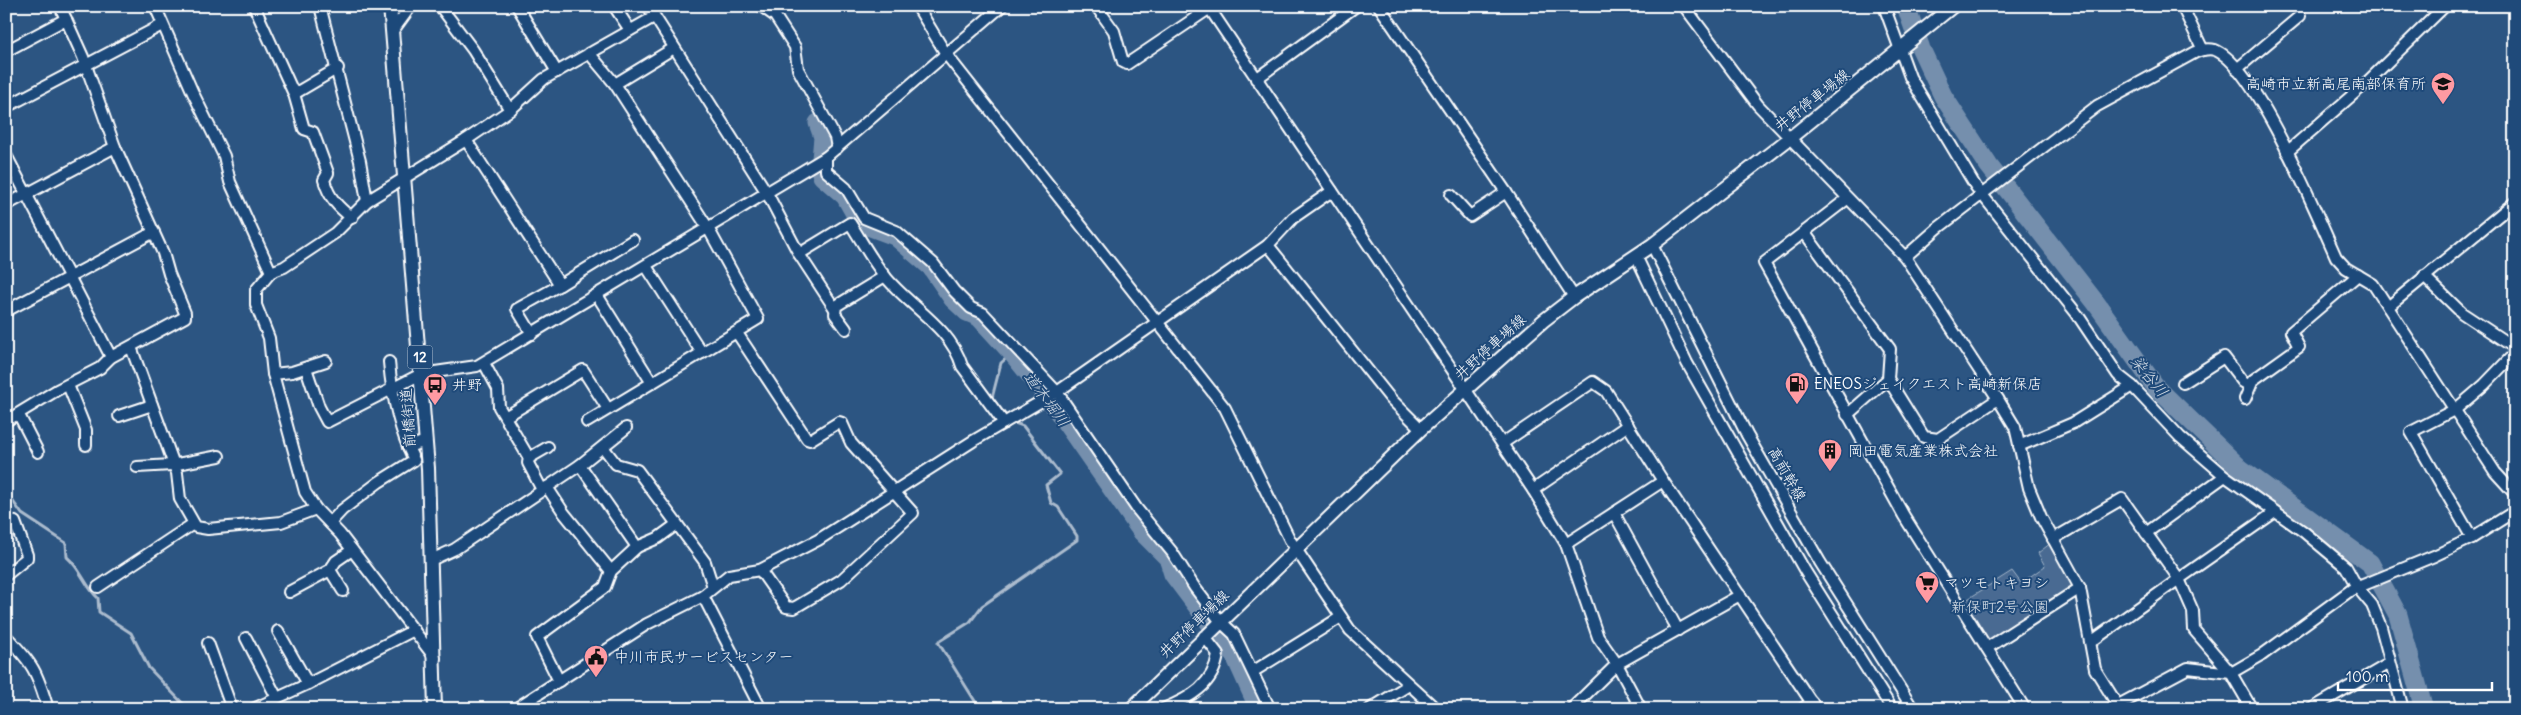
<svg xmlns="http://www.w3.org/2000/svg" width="2521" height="715" viewBox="0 0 2521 715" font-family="Delius,'Klee One',sans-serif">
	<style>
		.green { fill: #486b92; stroke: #a4b5c8 }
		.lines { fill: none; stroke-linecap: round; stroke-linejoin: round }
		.stream { stroke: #acbcce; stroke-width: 3 }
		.river { stroke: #748fad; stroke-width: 19 }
		.minor-casing { stroke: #fff; stroke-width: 14 }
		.major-casing { stroke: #fff; stroke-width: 16 }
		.minor { stroke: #1f4a7a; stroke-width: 10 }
		.major { stroke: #1f4a7a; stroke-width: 12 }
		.labels { text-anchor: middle; stroke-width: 4; stroke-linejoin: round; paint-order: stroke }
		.shield { fill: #1f4a7a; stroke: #bcc9d7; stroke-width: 1 }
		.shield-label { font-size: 14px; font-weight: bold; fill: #fff }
		.poi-label { font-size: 15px; fill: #fff; stroke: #1f4a7a; text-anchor: start }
		.street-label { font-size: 15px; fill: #fff; stroke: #1f4a7a }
		.park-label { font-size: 15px; fill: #dae1e9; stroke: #1f4a7a }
		.water-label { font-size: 16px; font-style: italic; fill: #d5dde6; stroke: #1f4a7a }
	</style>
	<rect width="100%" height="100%" fill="#2c5582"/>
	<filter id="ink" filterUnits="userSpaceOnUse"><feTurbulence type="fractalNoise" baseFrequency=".02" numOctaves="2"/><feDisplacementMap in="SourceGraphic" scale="10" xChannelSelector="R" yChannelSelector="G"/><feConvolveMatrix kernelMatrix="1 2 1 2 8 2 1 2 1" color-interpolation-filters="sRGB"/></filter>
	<g filter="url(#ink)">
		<path class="green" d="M2051,543L2074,585L1992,639H1987L1963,602L2012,571L2021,583L2045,566L2038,553Z"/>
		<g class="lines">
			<g class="stream">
				<path d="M1008,418L992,398L1001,363L1012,353"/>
				<path d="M12,500L22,514L66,543L67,557C81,569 85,586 98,598L99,612L131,633L149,668L188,709"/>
				<path d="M980,709L938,642L970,622L982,606L1077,540V536L1058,507L1051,503L1046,485L1060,474L1023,426L1012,422"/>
			</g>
			<g class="river">
				<path d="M1906,6L1921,49L1943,96L1989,166L2096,303L2156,387L2241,469L2370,563L2398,615L2424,709"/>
				<path d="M818,123L823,137L820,170L822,176L845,196L860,223L895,236L931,267L953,299L967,312L979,317L1012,353L1048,397L1142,532L1168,558L1173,574L1236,658L1259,709"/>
			</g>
			<defs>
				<g id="minor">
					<path d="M155,6L193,93L224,156L230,182L271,272"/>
					<path d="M254,6L294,94L304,129L313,132L328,173L324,180C329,198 338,207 352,218"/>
					<path d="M320,6L360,161L367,201"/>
					<path d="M440,6L473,50L510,110"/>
					<path d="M517,6L557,72"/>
					<path d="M614,6L630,30"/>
					<path d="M648,6L767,193L799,254L835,309"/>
					<path d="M761,6L775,16L795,47L798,69L835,137L837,148"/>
					<path d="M917,6L946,54L1225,408L1290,540L1350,630L1436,709"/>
					<path d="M1002,6L826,157V171L846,188L864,218L896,231L933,263L954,291L971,308L983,313L1057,392L1137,509L1172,552L1195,588L1221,622L1234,634L1270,709"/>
					<path d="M1096,6L1114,31L1123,62L1127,64L1210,8"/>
					<path d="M1208,6L1533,490L1566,544L1598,637L1617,664L1641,709"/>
					<path d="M1379,6L1506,192L1574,297"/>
					<path d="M1684,6L1758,105L1905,257L1998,399L2015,427L2029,488L2041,517L2080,588L2095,669L2120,709"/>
					<path d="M1884,6L1910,77L1976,187L2077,314L2118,375L2132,386L2180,437L2225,476L2304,532L2346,567L2357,587L2372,605L2381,627L2403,709"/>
					<path d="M2182,6L2203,50"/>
					<path d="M392,32L411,6"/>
					<path d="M6,51L66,19"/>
					<path d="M2237,69L2300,16"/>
					<path d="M1256,79L1356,6"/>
					<path d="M615,84L674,48"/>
					<path d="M294,94L338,68"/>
					<path d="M6,107L162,25"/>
					<path d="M466,140L560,285L633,240"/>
					<path d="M2287,152L2364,85L2445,6"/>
					<path d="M6,155L111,357"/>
					<path d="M1451,195L1470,216L1506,192"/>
					<path d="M1847,199L1764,263L1904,516L2025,709"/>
					<path d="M6,205L115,147"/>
					<path d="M1804,232L1890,349L1888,379L1924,437L1938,439L1998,399"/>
					<path d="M1268,245L1390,398L1421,429"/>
					<path d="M1652,245L1747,435L1820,562L1913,709"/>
					<path d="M799,254L850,223C861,240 871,259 884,275C908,306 950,326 962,366L1004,423"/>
					<path d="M1636,256L1687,363L1805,571L1892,709"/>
					<path d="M1905,257L1938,228L2097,106L2196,52C2202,50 2208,48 2215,50C2255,65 2317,215 2336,257L2346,268L2373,284L2495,472L2515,494"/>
					<path d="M646,266L702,353"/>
					<path d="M2424,276L2462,313L2515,348"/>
					<path d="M597,295L652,383"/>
					<path d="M2388,307L2515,202"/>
					<path d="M6,311L154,232"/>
					<path d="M846,329L835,314L836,306L885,276"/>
					<path d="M737,333L807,439L810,440L839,422L842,423L851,443L913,513L841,580L794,608L786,607L783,603L760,570"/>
					<path d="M532,334L517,309L560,285"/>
					<path d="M131,347L177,473L180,499L196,527L208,529L281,522L316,509"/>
					<path d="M484,363L498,389L499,407L529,458L548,447"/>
					<path d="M306,368L319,407L327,422L421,374L477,366L826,157"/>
					<path d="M273,374L292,372L326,361"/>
					<path d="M2183,383L2224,357L2243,382L2250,386"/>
					<path d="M68,385L86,430V445"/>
					<path d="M2245,399L2253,380L2299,347L2291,332L2358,275"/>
					<path d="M19,415L38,452"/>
					<path d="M1847,415L1888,379"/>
					<path d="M119,416L152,405"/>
					<path d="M505,417L583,370L608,409"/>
					<path d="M6,421L57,390L100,368L111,357L185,317V313L169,274L163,253L115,147L83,57L60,6"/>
					<path d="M587,422L758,319L708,228L615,84L589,53"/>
					<path d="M1503,443L1593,382L1606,391L1663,481L1816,709"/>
					<path d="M2019,446L2073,423L2132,386"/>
					<path d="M408,447L426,441"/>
					<path d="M603,447L616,464L637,470L705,562L713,587"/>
					<path d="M529,458L528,463L542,490"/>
					<path d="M580,465L637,547"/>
					<path d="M137,467L172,465L219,456"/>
					<path d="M547,487L564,513L611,571"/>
					<path d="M1533,490L1628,425"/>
					<path d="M1614,513L1678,630"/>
					<path d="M6,517L15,522L27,555V558L6,575"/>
					<path d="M330,523L342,510L379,482L414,460C399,430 392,396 389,362"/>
					<path d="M2146,533L2225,476"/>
					<path d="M2472,538L2411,432L2456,409L2484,385L2515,353"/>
					<path d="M2053,539L2122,499L2179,579L2091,642"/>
					<path d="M1566,544L1663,481"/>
					<path d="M431,560L455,549L580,465L626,428"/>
					<path d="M330,570L343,591"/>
					<path d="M98,587L193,524"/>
					<path d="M289,592L330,570L336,561L352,550"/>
					<path d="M703,596L761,709"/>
					<path d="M278,631L308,684"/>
					<path d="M6,636C33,664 37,671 48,709"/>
					<path d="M246,638L277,698"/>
					<path d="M208,643L232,709"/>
					<path d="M1987,648L2080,588"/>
					<path d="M435,658L340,534L316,509L305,492L273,374L269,338L256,305V290L271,272L284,267L335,233L367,201L466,140L510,110L544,79L654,17"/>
					<path d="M1254,671L1341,617"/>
					<path d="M559,681L537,637L605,587L611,571L637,547L658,538L677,524"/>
					<path d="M253,709L308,684L414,630"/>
					<path d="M515,709L647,624L703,596L729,575L760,570L818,540L973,441L1057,392L1268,245L1293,218L1332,191"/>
					<path d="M1163,709C1190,698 1214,685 1218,654L1204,636"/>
					<path d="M1370,709L1409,685"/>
					<path d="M1571,709L1617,664L1740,595"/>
					<path d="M1802,709L1812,702"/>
					<path d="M2111,709L2188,668L2231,673L2262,655L2351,590L2434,556L2472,538L2515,511"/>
					<path d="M2252,709L2231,673L2194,630L2193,611L2179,579L2275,512"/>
					<path d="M2311,709L2390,663"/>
				</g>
				<g id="major">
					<path d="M390,6L428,468L435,709"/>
					<path d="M1131,709L1421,429L1543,321L1574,297L1652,245L1790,138L1953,6"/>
				</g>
			</defs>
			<use href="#minor" class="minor-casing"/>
			<use href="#major" class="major-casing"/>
			<use href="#minor" class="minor"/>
			<use href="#major" class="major"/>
		</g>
	</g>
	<defs>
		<symbol id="school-pin" viewBox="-11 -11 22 30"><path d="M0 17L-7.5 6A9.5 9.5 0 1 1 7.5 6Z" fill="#ff9aa2" stroke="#1f4a7a"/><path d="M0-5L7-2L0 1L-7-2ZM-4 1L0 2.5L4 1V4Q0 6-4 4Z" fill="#111"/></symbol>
		<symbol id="fuel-pin" viewBox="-11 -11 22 30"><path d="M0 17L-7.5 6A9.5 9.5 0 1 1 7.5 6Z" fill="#ff9aa2" stroke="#1f4a7a"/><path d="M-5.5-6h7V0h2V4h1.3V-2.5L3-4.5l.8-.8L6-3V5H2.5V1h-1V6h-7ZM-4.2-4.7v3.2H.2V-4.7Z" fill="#111"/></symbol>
		<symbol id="bus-pin" viewBox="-11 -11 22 30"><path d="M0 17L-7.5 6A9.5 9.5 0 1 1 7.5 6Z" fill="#ff9aa2" stroke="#1f4a7a"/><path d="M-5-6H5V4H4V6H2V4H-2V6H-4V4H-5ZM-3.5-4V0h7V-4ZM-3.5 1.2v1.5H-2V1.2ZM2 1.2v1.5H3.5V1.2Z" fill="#111"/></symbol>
		<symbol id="building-pin" viewBox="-11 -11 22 30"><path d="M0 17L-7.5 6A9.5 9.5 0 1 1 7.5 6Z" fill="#ff9aa2" stroke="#1f4a7a"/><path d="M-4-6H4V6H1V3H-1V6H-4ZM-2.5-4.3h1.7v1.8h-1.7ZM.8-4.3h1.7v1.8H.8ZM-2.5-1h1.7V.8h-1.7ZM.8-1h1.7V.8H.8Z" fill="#111"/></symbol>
		<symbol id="supermarket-pin" viewBox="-11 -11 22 30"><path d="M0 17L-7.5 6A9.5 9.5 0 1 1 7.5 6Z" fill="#ff9aa2" stroke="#1f4a7a"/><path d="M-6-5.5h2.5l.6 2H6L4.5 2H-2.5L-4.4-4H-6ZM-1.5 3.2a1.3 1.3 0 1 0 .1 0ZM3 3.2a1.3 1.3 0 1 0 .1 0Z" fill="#111"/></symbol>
		<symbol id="civic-pin" viewBox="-11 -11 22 30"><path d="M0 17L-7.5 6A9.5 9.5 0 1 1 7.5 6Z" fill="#ff9aa2" stroke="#1f4a7a"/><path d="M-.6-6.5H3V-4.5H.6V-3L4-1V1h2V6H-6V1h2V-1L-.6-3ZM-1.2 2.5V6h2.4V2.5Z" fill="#111"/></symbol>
	</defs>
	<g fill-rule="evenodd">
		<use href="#school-pin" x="2429" y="70" width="28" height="38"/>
		<use href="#fuel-pin" x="1783" y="370" width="28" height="38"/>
		<use href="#bus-pin" x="421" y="371" width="28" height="38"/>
		<use href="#building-pin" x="1816" y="437" width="28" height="38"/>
		<use href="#supermarket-pin" x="1913" y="569" width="28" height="38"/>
		<use href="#civic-pin" x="582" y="643" width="28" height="38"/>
	</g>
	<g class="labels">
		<rect class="shield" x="407.5" y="345.5" width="25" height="23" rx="4"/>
		<g class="shield-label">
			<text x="420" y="362">12</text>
		</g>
		<g class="poi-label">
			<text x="2426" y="89" text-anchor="end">高崎市立新高尾南部保育所</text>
			<text x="1814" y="389">ENEOSジェイクエスト高崎新保店</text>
			<text x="452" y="390">井野</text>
			<text x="1848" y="456">岡田電気産業株式会社</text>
			<text x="1944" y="588">マツモトキヨシ</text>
			<text x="614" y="662">中川市民サービスセンター</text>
		</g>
		<g class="street-label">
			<text transform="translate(1812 100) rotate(-38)" y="5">井野停車場線</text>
			<text transform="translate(1490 347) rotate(-42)" y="5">井野停車場線</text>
			<text transform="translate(408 418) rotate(-94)" y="5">前橋街道</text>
			<text transform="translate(1787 474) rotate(60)" y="5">高前幹線</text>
			<text transform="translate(1194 624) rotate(-44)" y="5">井野停車場線</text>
		</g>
		<g class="park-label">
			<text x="2000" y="612">新保町2号公園</text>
		</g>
		<g class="water-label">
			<text transform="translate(2150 376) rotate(51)" y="6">染谷川</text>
			<text transform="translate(1047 399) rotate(53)" y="6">道木堀川</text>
		</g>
	</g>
	<rect width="2521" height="715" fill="none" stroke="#1f4a7a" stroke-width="25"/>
	<rect x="12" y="12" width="2496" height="690" fill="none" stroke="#fff" stroke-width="2" filter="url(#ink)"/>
	<path d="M2338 682v8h154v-8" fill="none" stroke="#ffffff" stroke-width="2.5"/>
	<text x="2346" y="682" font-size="15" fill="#ffffff" stroke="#1f4a7a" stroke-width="4" paint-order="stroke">100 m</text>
</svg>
